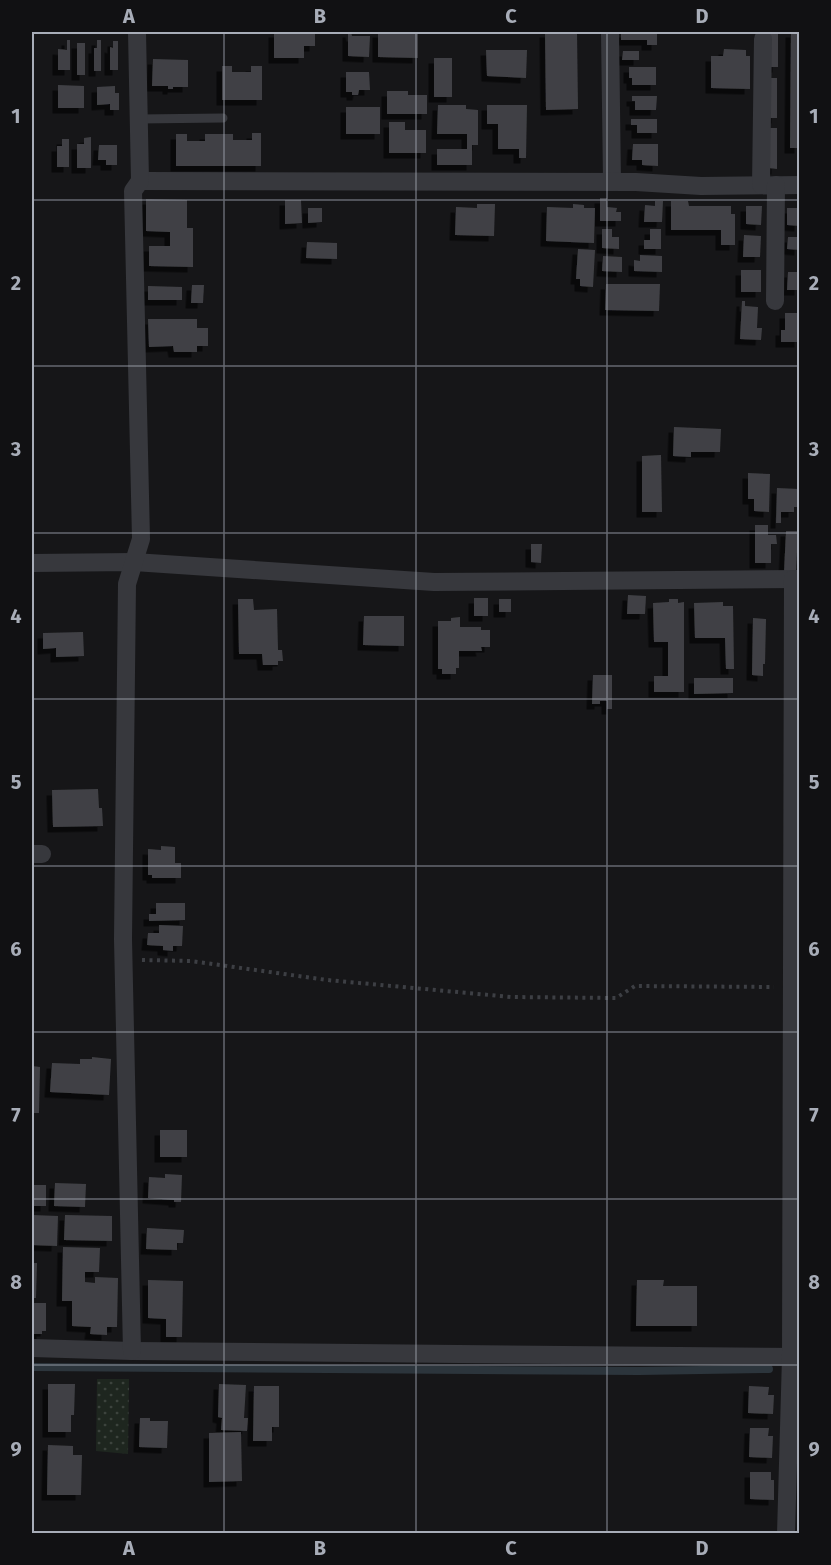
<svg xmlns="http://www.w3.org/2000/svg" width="831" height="1565" viewBox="0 0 831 1565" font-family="'Fira Sans',sans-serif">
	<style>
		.park { fill: url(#park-dots) }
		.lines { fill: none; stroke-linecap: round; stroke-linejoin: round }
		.stream { stroke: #2c353c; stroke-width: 8 }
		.building { fill: #404145; filter: url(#shadow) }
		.path { stroke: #3d3f44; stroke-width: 4; stroke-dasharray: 3 4.5; stroke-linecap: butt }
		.service { stroke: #37383d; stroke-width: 9 }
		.minor { stroke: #37383d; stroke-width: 18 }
		.grid { fill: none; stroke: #a8adb8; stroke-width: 1.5; stroke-opacity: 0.55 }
		.neatline { fill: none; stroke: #a8adb8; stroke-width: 2 }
		.grid-label { font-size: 20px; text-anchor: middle; font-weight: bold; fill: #a8adb8 }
	</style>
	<defs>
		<pattern id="park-dots" width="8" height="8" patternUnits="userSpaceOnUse" patternTransform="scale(1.5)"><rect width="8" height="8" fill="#1e261f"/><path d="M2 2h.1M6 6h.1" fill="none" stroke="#3c433d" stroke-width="1.8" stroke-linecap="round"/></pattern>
		<filter id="shadow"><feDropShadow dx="-5.5" dy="5.5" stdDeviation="0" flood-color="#0009"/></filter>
	</defs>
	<rect width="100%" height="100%" fill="#161618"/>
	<path class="park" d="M97,1379H129L128,1454L96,1451Z"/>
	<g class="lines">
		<path class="stream" d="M32,1367L639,1371L769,1369"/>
	</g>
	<g class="building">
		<path d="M274,32H315V46H304V58H274Z"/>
		<path d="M348,32H351L352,36H370L369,57L348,56Z"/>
		<path d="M378,32L418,33V58L378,57Z"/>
		<path d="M545,32H577L578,109L546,110Z"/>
		<path d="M621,32H657V45H647V40H621Z"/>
		<rect x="770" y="32" width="8" height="35"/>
		<path d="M791,32H800V148H790Z"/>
		<path d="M67,40H70V70H58V49L67,50Z"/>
		<path d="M97,40H101V71H94V48H97Z"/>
		<path d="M113,41H118V70H110V47L113,48Z"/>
		<rect x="77" y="43" width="8" height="32"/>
		<path d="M724,49L746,50V56H750V89L711,88V56H723Z"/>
		<path d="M486,50H527L526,78L487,76Z"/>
		<path d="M623,51H639V60H622Z"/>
		<rect x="434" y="58" width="18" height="39"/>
		<path d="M153,59L188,60V87H173V89H168V86H152Z"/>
		<path d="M222,66H232V72H251V66H262V100H222Z"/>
		<path d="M629,67H656V85H632V78H629Z"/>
		<path d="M346,72H369L370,90H359L358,95H352V92H346Z"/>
		<path d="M771,78H777V118H770Z"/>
		<path d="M58,85L84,86V108H58Z"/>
		<path d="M115,86V93H119V110H110V104L97,105V87Z"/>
		<path d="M387,91H408V95H427V114H387Z"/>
		<path d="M632,96H657L656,110H635V101H632Z"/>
		<path d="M438,105H466V109L478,110V145H472V165H437V149H467V134H437Z"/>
		<path d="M487,105H527L526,158H519V149H498V124H487Z"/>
		<rect x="346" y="107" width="34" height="27"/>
		<path d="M631,119H657V133H637V125H631Z"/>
		<path d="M389,122H405V130H426V153H389Z"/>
		<path d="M770,128H777V169L769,168Z"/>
		<path d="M252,133H261V166H176V134H187V141H205V134H233V140H252Z"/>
		<path d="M91,137V168H77V144H84V138Z"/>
		<path d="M62,139H69V167H57V146H62Z"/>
		<path d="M633,144H658V166L642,165V160H632Z"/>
		<path d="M99,145H117V165H106V160H98Z"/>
		<path d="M600,198H607V207L617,208L616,212H621V221H600Z"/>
		<path d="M146,199L187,200V228H193V267L149,266V246H170V232L146,231Z"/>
		<path d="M285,200H301L302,223L285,224Z"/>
		<path d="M655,201H663L662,222H644L645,205L655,206Z"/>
		<path d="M671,201H688L689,206H731V214H735V245H721V230H671Z"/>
		<path d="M477,204H495L494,236L455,235L456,207L477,208Z"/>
		<path d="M573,204L584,205V208H595L594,243L546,241L547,207L573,208Z"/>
		<path d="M746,206H762L761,225L746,224Z"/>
		<path d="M308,208H322V222L308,223Z"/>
		<path d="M787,208H800V226L787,225Z"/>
		<path d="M602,229H612V237H619V249L602,248Z"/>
		<path d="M650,229H661V249H644V240H650Z"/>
		<path d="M744,235L761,236L760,257H743Z"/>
		<path d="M788,237H800V250L787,249Z"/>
		<path d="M307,242L337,243V259L306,258Z"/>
		<path d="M578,249L595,250L593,287L580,286V279H576Z"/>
		<path d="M640,255L662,256V272L634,271V260L640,261Z"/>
		<path d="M603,256L622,257V272L602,271Z"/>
		<rect x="741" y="270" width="20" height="22"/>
		<path d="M788,272H800V290H787Z"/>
		<path d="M606,284H660L659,311L605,310Z"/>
		<path d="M192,285H204L203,303H191Z"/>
		<path d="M148,286L182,287V300H148Z"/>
		<path d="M742,301H745V306L758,307L757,328H762L761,340L740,339Z"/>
		<path d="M785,313H800V342H781V330H785Z"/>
		<path d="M148,319H197V328H208V346H197V352H174L173,346L149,347Z"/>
		<path d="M674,427L721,429L720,452H691V457L673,456Z"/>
		<path d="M661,455L662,512H642V456Z"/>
		<path d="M748,473L770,474L769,512L754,511V499H748Z"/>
		<path d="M777,488L799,489L798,507H794V512H781V523H776Z"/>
		<path d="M755,525H768V535H776L777,544H771V563H755Z"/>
		<path d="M786,531H798L796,573H784Z"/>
		<path d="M531,544H542L541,563L531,562Z"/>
		<path d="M628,595L646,596L645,614H627Z"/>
		<rect x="474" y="598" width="14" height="18"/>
		<path d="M238,599H253L254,610L277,609L278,650H282L283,661H278V665H263L262,654H239Z"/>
		<rect x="499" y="599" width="12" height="13"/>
		<path d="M669,599H678V603L684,602V692H654V676H668V642H654L653,603L669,602Z"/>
		<path d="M723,602V606H733L734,669H726L725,638H695L694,603Z"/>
		<path d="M364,616H404V646L363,645Z"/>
		<path d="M460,617V627H481V630H490V647H481L482,651H459V668H456V674H442V669H438V621H451V618Z"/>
		<path d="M753,618L766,619L765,664H763V676L752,675Z"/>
		<path d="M83,632L84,656L56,657V648L43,649V633Z"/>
		<path d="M593,675H612V709H607V701H600V704H592Z"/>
		<path d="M694,678H733V693L694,694Z"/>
		<path d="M98,789L99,808H102L103,826L53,827L52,790Z"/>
		<path d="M161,846L175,847V863H181V878H152V875H148V849L161,850Z"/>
		<path d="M156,903H185V920L149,921V914H156Z"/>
		<path d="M159,925L183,926L182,946H173V951L163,950V946L147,945L148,933H159Z"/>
		<path d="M92,1057L111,1059L109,1095L50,1092L52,1063L80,1064V1059H92Z"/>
		<path d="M32,1066L40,1067L39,1113H32Z"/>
		<rect x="160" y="1130" width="27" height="27"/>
		<path d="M165,1174L182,1175L181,1202H174V1200L148,1198L149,1177L165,1178Z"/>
		<path d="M55,1183L86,1184L85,1207L54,1206Z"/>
		<rect x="32" y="1185" width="14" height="21"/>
		<path d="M32,1215L58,1216L57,1246L32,1245Z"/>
		<path d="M65,1215L112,1216V1241L64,1240Z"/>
		<path d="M147,1228L184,1230L183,1243H177V1250L146,1249Z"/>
		<path d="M63,1247L100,1248L99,1272H85V1282L95,1283V1277L118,1278L117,1327H107V1335L90,1334L91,1327L72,1326V1301H62Z"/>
		<path d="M32,1263H37L36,1298H32Z"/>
		<path d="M148,1280L183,1281L182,1337H166V1319L148,1318Z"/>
		<path d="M637,1280H664L663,1286H697V1326H636Z"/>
		<path d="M32,1303H46V1331H42V1334H32Z"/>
		<path d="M48,1384H75L74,1415H71V1432H48Z"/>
		<path d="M219,1384L246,1385L244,1418H248L247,1431L221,1430L222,1418L218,1417Z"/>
		<path d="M254,1386H279V1427H272V1441H253Z"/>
		<path d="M749,1386L769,1387L768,1395H774L773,1414L748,1413Z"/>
		<path d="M140,1418H150V1421H168L167,1448L139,1447Z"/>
		<path d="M750,1428H769L768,1436H773L772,1458L749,1457Z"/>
		<path d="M241,1432L242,1481L209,1482V1433Z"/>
		<path d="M48,1445L73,1446V1455H82L81,1495H47Z"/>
		<path d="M750,1472H771V1480H774V1500L750,1499Z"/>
	</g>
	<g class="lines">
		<path class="path" d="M142,960L191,961L327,980L511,997L616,998L635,986L774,987"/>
		<path class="service" d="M139,119L223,118"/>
		<g class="minor">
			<path d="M610,32L612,182"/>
			<path d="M140,181L636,182L701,186L800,185"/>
			<path d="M761,185L763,39"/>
			<path d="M775,301L776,185"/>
			<path d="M32,563L134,562L434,582L800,579"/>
			<path d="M32,854H42"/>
			<path d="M32,1348L132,1351L800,1357"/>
			<path d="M132,1351L123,939L127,584L141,539L133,191L140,181L137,32"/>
			<path d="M786,1534L791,1357L793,579"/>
		</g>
	</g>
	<path class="grid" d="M224,32V1534M416,32V1534M607,32V1534M32,200H800M32,366H800M32,533H800M32,699H800M32,866H800M32,1032H800M32,1199H800M32,1365H800"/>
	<rect width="831" height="1565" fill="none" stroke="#111113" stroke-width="66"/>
	<rect x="33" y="33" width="765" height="1499" class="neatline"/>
	<g class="grid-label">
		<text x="129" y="23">A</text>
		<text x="320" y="23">B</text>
		<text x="511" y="23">C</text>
		<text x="702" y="23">D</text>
		<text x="16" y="123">1</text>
		<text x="814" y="123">1</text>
		<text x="16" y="290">2</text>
		<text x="814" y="290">2</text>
		<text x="16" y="456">3</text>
		<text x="814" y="456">3</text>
		<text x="16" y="623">4</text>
		<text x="814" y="623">4</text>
		<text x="16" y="789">5</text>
		<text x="814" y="789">5</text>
		<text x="16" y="956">6</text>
		<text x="814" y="956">6</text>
		<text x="16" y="1122">7</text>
		<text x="814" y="1122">7</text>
		<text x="16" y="1289">8</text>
		<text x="814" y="1289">8</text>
		<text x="16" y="1456">9</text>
		<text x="814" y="1456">9</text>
		<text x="129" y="1555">A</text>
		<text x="320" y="1555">B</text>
		<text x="511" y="1555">C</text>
		<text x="702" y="1555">D</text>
	</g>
</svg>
